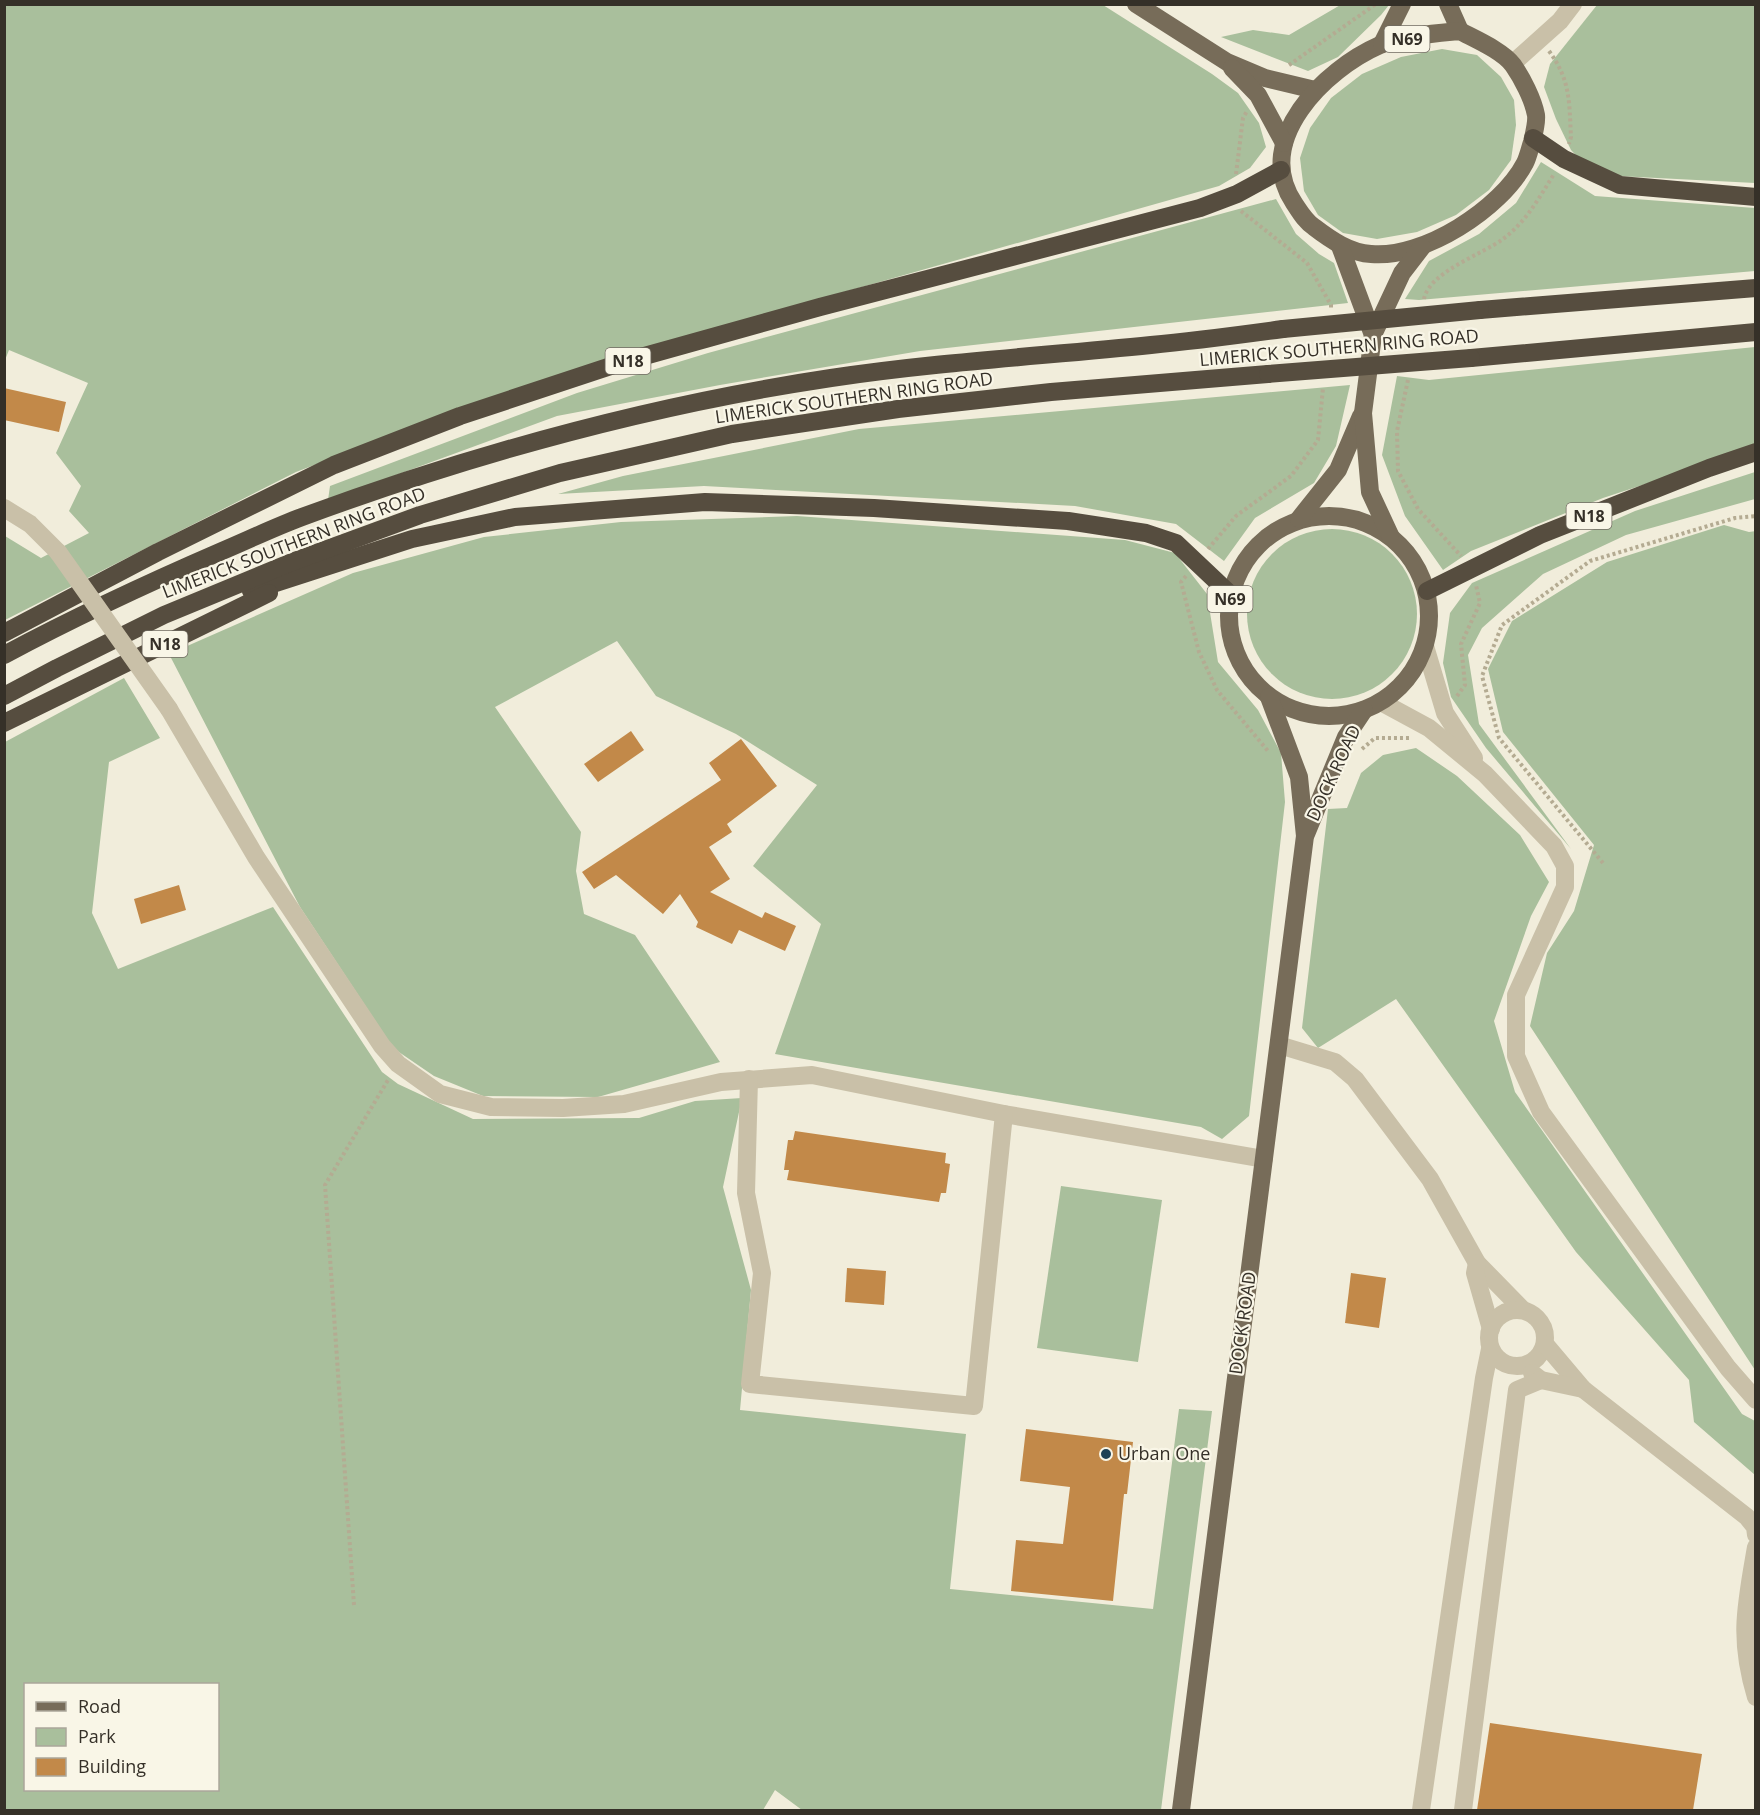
<svg xmlns="http://www.w3.org/2000/svg" width="1760" height="1815" viewBox="0 0 1760 1815" font-family="'Open Sans',sans-serif">
	<style>
		.green { fill: #a9bf9c; fill-rule: evenodd }
		.building { fill: #c28949 }
		.lines { fill: none; stroke-linecap: round; stroke-linejoin: round }
		.path { stroke: #b4ab92; stroke-width: 4; stroke-dasharray: 3 3; stroke-linecap: butt }
		.minor { stroke: #c9c0a8; stroke-width: 18 }
		.major { stroke: #776c59; stroke-width: 18 }
		.highway { stroke: #564d3f; stroke-width: 18 }
		.minor-bridge { stroke: #c9c0a8; stroke-width: 18 }
		.highway-bridge { stroke: #564d3f; stroke-width: 18 }
		.poi-dot { fill: #1f4255; stroke: #f9f6e7; stroke-width: 2 }
		.labels { text-anchor: middle; stroke-width: 4.5; stroke-linejoin: round; paint-order: stroke }
		.shield { fill: #f9f6e7; stroke: #706b61; stroke-width: 1.5 }
		.shield-label { font-size: 16px; font-weight: bold; fill: #353028 }
		.street-label { font-size: 18px; fill: #353028; stroke: #f9f6e7 }
		.poi-label { font-size: 18px; fill: #353028; stroke: #f9f6e7; text-anchor: start }
	</style>
	<rect width="100%" height="100%" fill="#f1eddb"/>
	<g class="green">
		<path d="M1342,4L1389,5L1381,15L1338,57L1308,71L1221,37L1253,30L1289,35Z"/>
		<path d="M5,5H1103L1212,74L1238,93L1259,123L1266,147L1250,168L1219,186L653,346L468,406L296,472L5,620V536L41,558L89,533L69,511L81,486L56,453L88,383L9,350L5,360Z"/>
		<path d="M1597,5H1755V183L1618,176L1584,164L1571,150L1556,119L1544,87L1550,64Z"/>
		<path d="M1442,49L1477,55L1501,77L1514,100L1516,125L1511,160L1489,190L1456,215L1417,232L1377,239L1343,233L1318,215L1304,191L1300,158L1310,128L1331,98L1362,74L1401,57Z"/>
		<path d="M1541,162L1595,196L1755,208V271L1419,300L1405,299L1429,261L1479,234L1516,203Z"/>
		<path d="M1276,199L1296,234L1319,254L1334,263L1348,303L920,351L720,385L557,416L328,500L330,486L577,393L708,353Z"/>
		<path d="M1755,347V448L1603,498L1471,551L1443,570L1405,516L1382,455L1397,376L1429,380Z"/>
		<path d="M1350,385L1336,446L1314,483L1255,518L1224,561L1176,524L1075,506L704,486L558,494L623,476L859,429Z"/>
		<path d="M1755,472V499L1626,535L1543,574L1482,628L1468,655L1479,724L1571,849L1486,748L1451,697L1443,663L1450,613L1472,583L1635,511Z"/>
		<path d="M797,516L1125,540L1175,553L1207,594L1218,662L1258,710L1281,753L1285,802L1249,1116L1222,1139L1201,1127L775,1054L821,924L753,866L817,785L736,734L656,696L617,641L495,707L581,832L576,871L584,914L635,935L720,1062L598,1097L483,1096L434,1076L393,1048L300,907L169,654L353,573L484,537L621,522Z"/>
		<path d="M1724,525L1749,532L1756,531L1755,1370L1530,1026L1547,953L1574,911L1594,845L1503,732L1488,669L1512,621L1607,562Z"/>
		<circle cx="1332" cy="614" r="85"/>
		<path d="M124,678L160,738L109,762L92,913L118,969L273,907L382,1072L398,1084L473,1119L639,1118L695,1101L742,1098L723,1187L751,1290L740,1410L966,1434L950,1589L1153,1609L1179,1409L1212,1411L1161,1810H802L775,1790L763,1810H5V742ZM26,1684H218V1790H26Z"/>
		<path d="M1416,748L1457,776L1520,835L1549,882L1531,916L1494,1021L1515,1092L1742,1414L1755,1421V1475L1694,1422L1689,1380L1576,1252L1396,999L1318,1048L1302,1028L1328,809L1347,808L1361,773L1383,755Z"/>
		<path d="M1061,1186L1162,1200L1138,1362L1037,1348Z"/>
	</g>
	<g class="building">
		<path d="M4,388L66,402L59,432L4,420Z"/>
		<path d="M631,731L644,750L598,782L584,764Z"/>
		<path d="M741,739L777,786L727,824L732,832L709,847L730,879L710,892L762,918L765,912L796,926L785,951L739,930L732,944L696,927L698,922L680,894L663,914L616,875L594,889L582,872L721,780L709,763Z"/>
		<path d="M179,885L186,910L141,924L134,899Z"/>
		<path d="M795,1131L946,1153L945,1163L950,1164L946,1193H941L939,1202L787,1180L789,1170H784L788,1140H793Z"/>
		<path d="M847,1268L886,1271L884,1305L845,1302Z"/>
		<path d="M1351,1273L1386,1278L1379,1328L1345,1323Z"/>
		<path d="M1026,1429L1133,1442L1127,1494H1124L1113,1601L1011,1591L1016,1540L1063,1544L1070,1487L1020,1481Z"/>
		<path d="M1490,1723L1702,1754L1693,1810H1477Z"/>
	</g>
	<g class="lines">
		<g class="path">
			<path d="M1549,51C1571,81 1569,102 1571,137L1569,144"/>
			<path d="M1289,65L1376,4"/>
			<path d="M1236,174L1243,118L1247,111"/>
			<path d="M1241,211L1307,263L1331,305V309"/>
			<path d="M1424,299C1429,272 1483,254 1503,239C1526,222 1539,198 1554,174"/>
			<path d="M1408,380L1397,431L1398,471L1418,509L1461,556"/>
			<path d="M1208,549L1236,516L1291,476L1318,440L1323,388"/>
			<path d="M1186,576L1181,582L1199,652L1217,690L1268,751"/>
			<path d="M1457,696L1465,685L1461,644L1480,603L1476,585"/>
			<path d="M1362,749L1375,738H1410"/>
			<path d="M1603,863L1499,738L1482,676L1502,625L1590,561L1735,518L1756,516"/>
			<path d="M354,1605L325,1185L388,1080"/>
		</g>
		<g class="minor">
			<path d="M1512,64L1560,21L1573,4"/>
			<path d="M4,508L30,524L58,552"/>
			<path d="M1425,646L1445,713L1474,758"/>
			<path d="M1381,702L1429,728L1485,774L1554,846L1565,866V887L1516,995V1056L1541,1112L1728,1368L1756,1400"/>
			<path d="M169,709L256,857L382,1046L398,1064L440,1094L491,1107L563,1108L624,1104L721,1082L812,1075L1004,1114L1264,1159"/>
			<path d="M1279,1045L1335,1062L1355,1079L1430,1179L1477,1263L1523,1310"/>
			<path d="M749,1079L746,1193L762,1273L750,1384L974,1406L1004,1114"/>
			<path d="M1477,1263L1475,1273L1491,1329"/>
			<circle cx="1517" cy="1338" r="28"/>
			<path d="M1545,1344L1583,1389L1747,1517L1755,1527L1756,1535"/>
			<path d="M1532,1373L1541,1380L1583,1389"/>
			<path d="M1756,1547C1746,1605 1738,1638 1756,1697"/>
			<path d="M1421,1810L1484,1378L1490,1349"/>
			<path d="M1463,1810L1517,1390L1541,1380"/>
		</g>
		<g class="major">
			<path d="M1136,4L1227,62L1265,78L1315,90"/>
			<path d="M1448,4L1460,31"/>
			<path d="M1460,31C1475,39 1503,51 1513,65C1522,78 1533,99 1536,115C1537,122 1534,134 1532,142C1530,148 1528,157 1525,163C1501,209 1423,259 1371,254C1350,253 1331,240 1314,227C1305,221 1300,212 1294,203C1252,140 1325,69 1380,45C1399,36 1439,33 1460,31Z"/>
			<path d="M1382,44L1402,4"/>
			<path d="M1232,68L1258,95L1284,143"/>
			<path d="M1340,246L1373,335"/>
			<circle cx="1329" cy="616" r="100"/>
			<path d="M1299,519L1338,470L1361,416"/>
			<path d="M1390,535L1370,492L1363,413L1373,335L1402,273L1422,247"/>
			<path d="M1306,834L1346,737L1364,710"/>
			<path d="M1181,1810L1305,836L1299,777L1269,697"/>
		</g>
		<g class="highway">
			<path d="M1533,138L1564,159L1620,185L1756,197"/>
			<path d="M1480,310L1756,288"/>
			<path d="M1471,358L1756,332"/>
			<path d="M251,591L412,539L515,517L705,502L874,508L1068,521L1146,533L1176,543L1230,594"/>
			<path d="M1427,591L1540,535L1709,468L1756,452"/>
			<path d="M4,633L158,552L334,465L460,416L623,362L820,307L1200,208L1237,194L1281,170"/>
			<path d="M4,655C75,617 148,583 222,551C248,540 275,527 302,517C473,454 651,405 831,378C937,362 1044,356 1151,345C1195,341 1239,335 1283,329"/>
			<path d="M4,696L57,668L164,615L292,562L420,515L560,473L732,434L898,409L1051,392L1268,374"/>
			<path d="M4,723L269,593"/>
		</g>
		<path class="minor-bridge" d="M58,552L169,709"/>
		<g class="highway-bridge">
			<path d="M1283,329L1480,310"/>
			<path d="M1268,374L1471,358"/>
		</g>
	</g>
	<circle class="poi-dot" cx="1106" cy="1454" r="6"/>
	<g class="labels">
		<g class="shield">
			<rect x="1384.5" y="26" width="45" height="26" rx="4.5"/>
			<rect x="605.5" y="348" width="45" height="26" rx="4.5"/>
			<rect x="1566.5" y="503" width="45" height="26" rx="4.5"/>
			<rect x="1207.5" y="586" width="45" height="26" rx="4.5"/>
			<rect x="142.5" y="631" width="45" height="26" rx="4.5"/>
		</g>
		<g class="shield-label">
			<text x="1407" y="45">N69</text>
			<text x="628" y="367">N18</text>
			<text x="1589" y="522">N18</text>
			<text x="1230" y="605">N69</text>
			<text x="165" y="650">N18</text>
		</g>
		<g class="street-label">
			<text transform="translate(1339 348) rotate(-5)" y="6">LIMERICK SOUTHERN RING ROAD</text>
			<text transform="translate(854 398) rotate(-8)" y="6">LIMERICK SOUTHERN RING ROAD</text>
			<text transform="translate(294 543) rotate(-21)" y="6">LIMERICK SOUTHERN RING ROAD</text>
			<text transform="translate(1334 773) rotate(-65)" y="6">DOCK ROAD</text>
			<text transform="translate(1243 1323) rotate(-82)" y="6">DOCK ROAD</text>
		</g>
		<g class="poi-label">
			<text x="1118" y="1460">Urban One</text>
		</g>
	</g>
	<rect width="1760" height="1815" fill="none" stroke="#353028" stroke-width="12"/>
	<rect x="24" y="1683" width="195" height="108" fill="#f9f6e7" stroke="#aba79b" stroke-width="1.5"/>
	<rect x="36" y="1702" width="30" height="9" fill="#776c59" stroke="#aba79b" stroke-width="1.5"/>
	<text x="78" y="1713" font-size="18" fill="#353028">Road</text>
	<rect x="36" y="1728" width="30" height="18" fill="#a9bf9c" stroke="#aba79b" stroke-width="1.5"/>
	<text x="78" y="1743" font-size="18" fill="#353028">Park</text>
	<rect x="36" y="1758" width="30" height="18" fill="#c28949" stroke="#aba79b" stroke-width="1.5"/>
	<text x="78" y="1773" font-size="18" fill="#353028">Building</text>
</svg>
